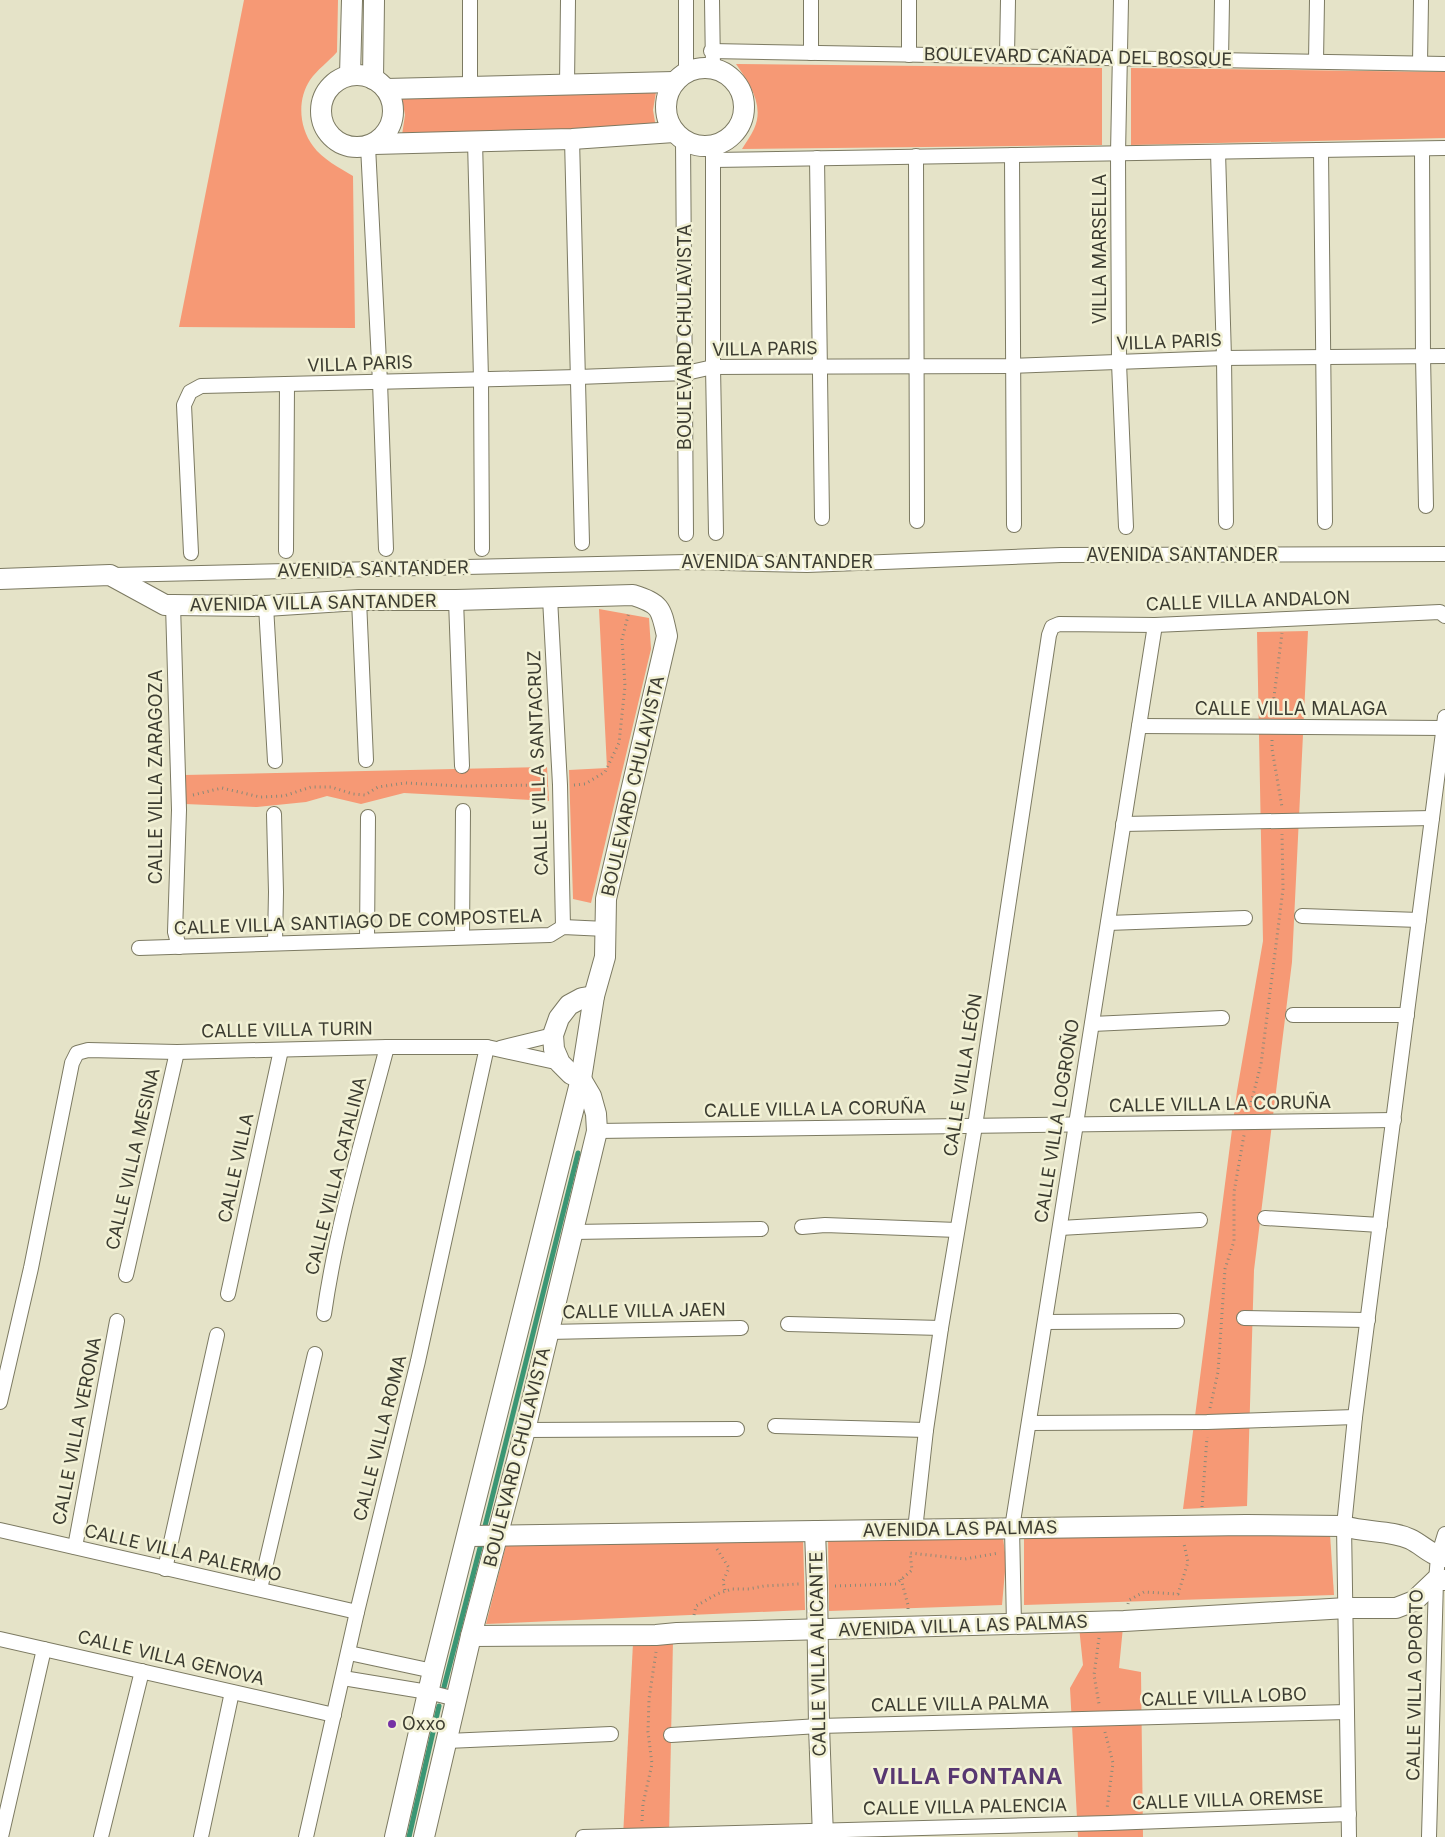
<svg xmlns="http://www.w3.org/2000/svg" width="1445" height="1837" viewBox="0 0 1445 1837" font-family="Inter,sans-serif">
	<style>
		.green { fill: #f69975 }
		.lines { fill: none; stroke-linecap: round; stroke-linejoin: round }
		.stream { stroke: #3b9674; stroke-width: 5 }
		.street-casing { stroke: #7c7a62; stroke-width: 16 }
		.secondary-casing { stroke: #7c7a62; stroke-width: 22 }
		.path { stroke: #8a8977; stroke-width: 3; stroke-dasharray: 1 4; stroke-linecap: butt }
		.street { stroke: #fff; stroke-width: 14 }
		.secondary { stroke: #fff; stroke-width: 20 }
		.poi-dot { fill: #7531a5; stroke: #f2f1d5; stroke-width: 2 }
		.labels { text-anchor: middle; stroke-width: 5; stroke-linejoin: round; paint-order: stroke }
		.street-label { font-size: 18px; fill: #3c3c31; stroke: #f2f1d5 }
		.poi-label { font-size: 18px; fill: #3c3c31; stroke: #f2f1d5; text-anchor: start }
		.district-label { font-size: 22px; font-weight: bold; letter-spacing: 1px; fill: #573771; stroke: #f2f1d5 }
	</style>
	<rect width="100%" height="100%" fill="#e5e3c8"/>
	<g class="green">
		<path d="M244,0H338L337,52C329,61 317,70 310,80C297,100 299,127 313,146C322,159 340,168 353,176L355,328L179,327Z"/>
		<path d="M736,64L1102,68V145L742,149C746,142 751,136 754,129C765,105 749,83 736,64Z"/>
		<path d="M1131,68L1445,72V138L1131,145Z"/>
		<path d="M656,92L653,110L656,128L402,135L405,115L401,93Z"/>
		<path d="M599,609L649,618L651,649L591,903L573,899L569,770L607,768Z"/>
		<path d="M1308,631L1292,962L1254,1270L1247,1506L1183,1509L1237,1091L1263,941L1257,632Z"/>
		<path d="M547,767L549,801L404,793L361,804L327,796L306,802L257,807L185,804L184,775Z"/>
		<path d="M1024,1533L1330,1534L1334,1595L1024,1605Z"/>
		<path d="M828,1537L1003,1538L1006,1560L1002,1605L829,1611Z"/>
		<path d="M803,1540L805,1610L486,1624L506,1545Z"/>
		<path d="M1079,1627H1123L1119,1668L1141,1672L1143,1837H1078L1070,1688L1083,1665Z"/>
		<path d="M673,1640L669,1837H623L633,1643Z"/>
	</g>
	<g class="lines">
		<g class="stream">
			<path d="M485,1526L578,1153"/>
			<path d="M444,1687L481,1544"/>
			<path d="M409,1837L439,1706"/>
		</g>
		<defs>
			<g id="street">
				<path d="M686,0V72"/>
				<path d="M712,0L713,68"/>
				<path d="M1121,0L1118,154L1119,363L1126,527"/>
				<path d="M711,51L1445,64"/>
				<path d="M811,53V0"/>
				<path d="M909,55V0"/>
				<path d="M1007,56L1008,0"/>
				<path d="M1221,60L1222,0"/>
				<path d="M1316,61L1317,0"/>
				<path d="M1420,63L1421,0"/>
				<path d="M567,85L568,0"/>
				<path d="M470,87V0"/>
				<path d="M572,139L582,543"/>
				<path d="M475,141L481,379L482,549"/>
				<path d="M683,141L686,534"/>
				<path d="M368,146L380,382L386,549"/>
				<path d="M713,147V367L716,533"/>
				<path d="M1422,149L1423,356L1426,506"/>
				<path d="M1321,151L1325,522"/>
				<path d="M1218,152L1224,358L1226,522"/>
				<path d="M1012,155L1014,525"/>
				<path d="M916,156L917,521"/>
				<path d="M817,158L822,518"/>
				<path d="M713,160L1445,148"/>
				<path d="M286,551L287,384"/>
				<path d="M191,553L184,405L190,392L201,386L578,377L686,373L713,367L1012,366L1224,358L1445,356"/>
				<path d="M113,575L687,562L807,565L1061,555L1445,554"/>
				<path d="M550,598L560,785L563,927"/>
				<path d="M359,600L366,760"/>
				<path d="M456,600L462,766"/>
				<path d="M173,605L179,810L175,932L179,947"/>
				<path d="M266,606L275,761"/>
				<path d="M1139,726L1444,728"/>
				<path d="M274,814L276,892L275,943"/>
				<path d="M1123,824L1432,818"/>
				<path d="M1302,916L1419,920"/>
				<path d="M1108,923L1245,918"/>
				<path d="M462,937L463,811"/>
				<path d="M367,940L368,817"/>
				<path d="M139,948L550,935L563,927L606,929"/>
				<path d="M1293,1015H1407"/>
				<path d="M1092,1024L1222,1018"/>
				<path d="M500,1048L553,1035"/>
				<path d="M597,1131L1394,1120"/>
				<path d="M1265,1218L1380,1225"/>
				<path d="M802,1227L825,1225L957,1230"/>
				<path d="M1060,1228L1200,1220"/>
				<path d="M573,1232L761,1229"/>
				<path d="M126,1275L177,1052"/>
				<path d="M228,1294L281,1050"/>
				<path d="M324,1314C337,1223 364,1135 387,1047"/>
				<path d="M1244,1318L1368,1320"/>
				<path d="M1045,1322L1177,1321"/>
				<path d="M788,1324L941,1328"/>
				<path d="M548,1332L741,1328"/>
				<path d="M0,1402L31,1268L72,1063L77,1053L88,1050L177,1052L387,1047H487L560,1063"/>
				<path d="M1029,1423L1207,1422L1355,1417"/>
				<path d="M775,1426L926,1430"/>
				<path d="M525,1430L737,1429"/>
				<path d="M0,1530L357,1612"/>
				<path d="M915,1530L926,1430L941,1328L975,1126L1049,635L1052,627L1059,624L1155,625L1440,612L1445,616"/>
				<path d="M75,1547L117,1321"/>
				<path d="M165,1569L217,1335"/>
				<path d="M260,1589L315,1354"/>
				<path d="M1014,1625L1012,1528L1155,625"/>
				<path d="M0,1639L334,1715"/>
				<path d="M349,1653L433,1671"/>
				<path d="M343,1678L428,1692L456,1699"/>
				<path d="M671,1735L819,1726L1347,1712"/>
				<path d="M447,1741L611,1734"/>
				<path d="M1,1837L44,1649"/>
				<path d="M101,1837L142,1671"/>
				<path d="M201,1837L232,1692"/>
				<path d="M306,1837L357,1612L418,1361L487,1047"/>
				<path d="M583,1837L1109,1823L1349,1814"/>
				<path d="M1349,1837L1344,1526L1355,1417L1445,717"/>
				<path d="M1429,1837L1436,1580L1438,1557L1445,1534"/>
			</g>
			<g id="secondary">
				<circle cx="705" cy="107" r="39"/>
				<circle cx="357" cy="111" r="36"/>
				<path d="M350,75L352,0"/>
				<path d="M373,79L374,0"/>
				<path d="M386,89L674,82"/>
				<path d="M374,144L572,139L674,132"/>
				<path d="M0,579L110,575L165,605H173L266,606L359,600H456L633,595C661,604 661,608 667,636L606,899L605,957L594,996L581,1079L433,1671L395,1837"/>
				<path d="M815,1531L817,1586L819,1726L823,1837"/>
				<path d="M468,1536L1246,1525L1344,1526C1366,1533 1390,1530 1410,1539C1423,1545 1431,1556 1445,1557"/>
				<path d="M471,1636L656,1635L677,1633L1124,1621L1347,1608H1396L1414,1601L1436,1580H1445"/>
				<path d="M424,1837L471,1636L525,1430L597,1131L596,1114L591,1096L581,1079L571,1074L560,1063L554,1049L553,1035L559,1018L569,1005L582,998L594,996"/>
			</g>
		</defs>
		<use href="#street" class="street-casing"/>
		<use href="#secondary" class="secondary-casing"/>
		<g class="path">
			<path d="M1272,713L1282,633"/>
			<path d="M1272,740V749L1282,807"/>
			<path d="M574,785L585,784L605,772L619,743L625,686L622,639L629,612"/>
			<path d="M193,795L222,788L260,797L284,796L311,787H331L353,794L365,795L378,787L405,783L462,786L545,785"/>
			<path d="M1250,1107L1261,1064L1283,889L1282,834"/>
			<path d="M1210,1408L1218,1372L1225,1269L1234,1241V1192L1244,1135"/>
			<path d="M1202,1507L1207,1437"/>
			<path d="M717,1549L729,1568L723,1581L725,1591"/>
			<path d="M901,1579L908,1605V1610"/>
			<path d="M835,1586L896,1584L912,1570L910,1553L965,1559L999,1553"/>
			<path d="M1128,1604L1129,1600L1144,1592L1178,1594L1188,1562L1184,1544"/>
			<path d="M694,1615L696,1606L717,1594L732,1589H749L764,1586L799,1584"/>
			<path d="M1099,1638L1094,1675L1099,1704"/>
			<path d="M1105,1732L1113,1763L1107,1809"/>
			<path d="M642,1821L643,1804L652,1764L648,1732L649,1699L656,1652"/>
		</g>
		<use href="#street" class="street"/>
		<use href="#secondary" class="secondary"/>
	</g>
	<circle class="poi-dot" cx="392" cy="1724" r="5"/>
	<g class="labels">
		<g class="street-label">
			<text transform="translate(1078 57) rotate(1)" y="6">BOULEVARD CAÑADA DEL BOSQUE</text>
			<text transform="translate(1100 249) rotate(-90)" y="6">VILLA MARSELLA</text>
			<text transform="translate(685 337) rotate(-90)" y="6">BOULEVARD CHULAVISTA</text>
			<text transform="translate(1169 342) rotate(-2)" y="6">VILLA PARIS</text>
			<text transform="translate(765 349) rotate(-1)" y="6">VILLA PARIS</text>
			<text transform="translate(360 364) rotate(-2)" y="6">VILLA PARIS</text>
			<text x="1182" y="561">AVENIDA SANTANDER</text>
			<text x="777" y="568">AVENIDA SANTANDER</text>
			<text transform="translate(373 569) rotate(-1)" y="6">AVENIDA SANTANDER</text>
			<text transform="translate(1248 601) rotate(-2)" y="6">CALLE VILLA ANDALON</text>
			<text transform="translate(313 603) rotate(-1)" y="6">AVENIDA VILLA SANTANDER</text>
			<text x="1291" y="715">CALLE VILLA MALAGA</text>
			<text transform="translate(538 763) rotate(-92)" y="6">CALLE VILLA SANTACRUZ</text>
			<text transform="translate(156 777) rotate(-90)" y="6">CALLE VILLA ZARAGOZA</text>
			<text transform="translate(633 786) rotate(-77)" y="6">BOULEVARD CHULAVISTA</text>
			<text transform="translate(358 922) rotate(-2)" y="6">CALLE VILLA SANTIAGO DE COMPOSTELA</text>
			<text transform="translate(287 1030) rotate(-1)" y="6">CALLE VILLA TURIN</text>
			<text transform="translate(963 1075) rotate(-81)" y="6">CALLE VILLA LEÓN</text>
			<text transform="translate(1220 1104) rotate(-1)" y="6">CALLE VILLA LA CORUÑA</text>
			<text transform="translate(815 1109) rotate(-1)" y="6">CALLE VILLA LA CORUÑA</text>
			<text transform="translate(1057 1121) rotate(-81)" y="6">CALLE VILLA LOGROÑO</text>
			<text transform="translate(133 1159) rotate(-77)" y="6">CALLE VILLA MESINA</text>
			<text transform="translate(236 1168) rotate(-78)" y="6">CALLE VILLA</text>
			<text transform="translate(336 1176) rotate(-76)" y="6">CALLE VILLA CATALINA</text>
			<text transform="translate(644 1311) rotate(-1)" y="6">CALLE VILLA JAEN</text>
			<text transform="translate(77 1431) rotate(-79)" y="6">CALLE VILLA VERONA</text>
			<text transform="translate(380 1438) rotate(-76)" y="6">CALLE VILLA ROMA</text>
			<text transform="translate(517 1457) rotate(-76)" y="6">BOULEVARD CHULAVISTA</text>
			<text transform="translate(960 1529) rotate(-1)" y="6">AVENIDA LAS PALMAS</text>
			<text transform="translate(183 1553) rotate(13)" y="6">CALLE VILLA PALERMO</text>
			<text transform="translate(963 1626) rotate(-2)" y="6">AVENIDA VILLA LAS PALMAS</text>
			<text transform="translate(818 1654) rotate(-91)" y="6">CALLE VILLA ALICANTE</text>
			<text transform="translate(171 1658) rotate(13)" y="6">CALLE VILLA GENOVA</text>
			<text transform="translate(1415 1685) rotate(-89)" y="6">CALLE VILLA OPORTO</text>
			<text transform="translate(1224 1697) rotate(-2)" y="6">CALLE VILLA LOBO</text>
			<text transform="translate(960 1704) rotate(-1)" y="6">CALLE VILLA PALMA</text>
			<text transform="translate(1228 1800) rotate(-2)" y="6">CALLE VILLA OREMSE</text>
			<text transform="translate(965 1807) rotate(-1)" y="6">CALLE VILLA PALENCIA</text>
		</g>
		<g class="poi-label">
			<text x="402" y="1730">Oxxo</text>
		</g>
		<g class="district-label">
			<text x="968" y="1784">VILLA FONTANA</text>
		</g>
	</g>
</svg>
